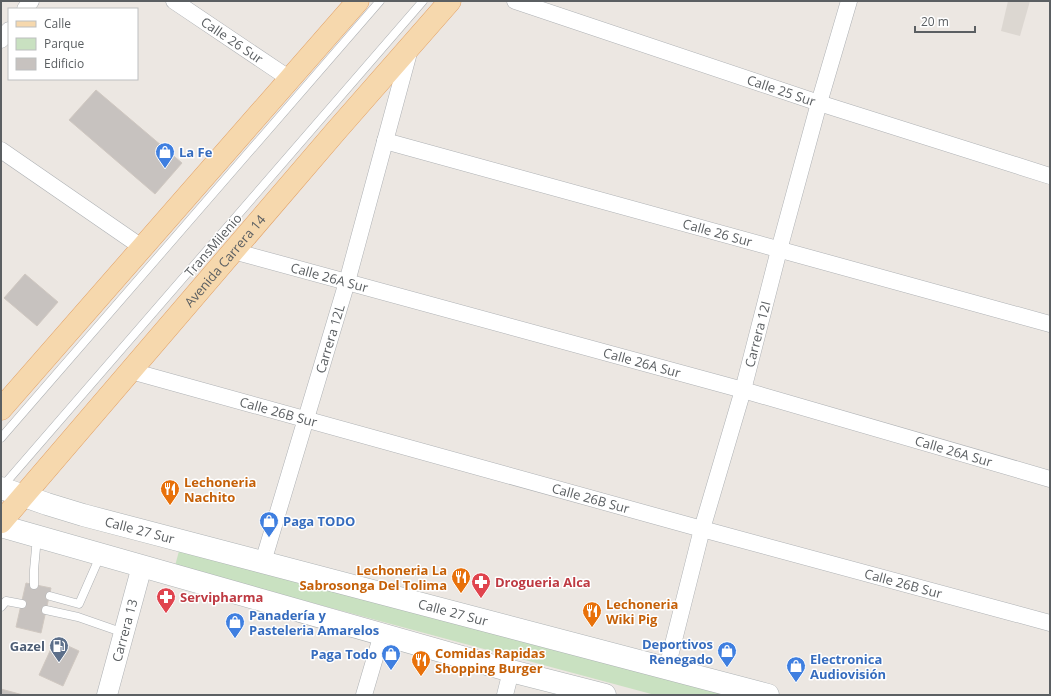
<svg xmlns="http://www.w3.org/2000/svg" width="1051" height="696" viewBox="0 0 1051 696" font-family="'Open Sans',sans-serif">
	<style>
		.education { fill: #dcd7d1 }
		.green { fill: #c9e1c1 }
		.building { fill: #c7c2bf; stroke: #d0c8c1 }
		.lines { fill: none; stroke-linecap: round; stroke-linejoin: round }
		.service-casing { stroke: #aeb1b4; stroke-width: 9 }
		.minor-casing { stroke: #aeb1b4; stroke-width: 17 }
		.tertiary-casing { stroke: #aeb1b4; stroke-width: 21 }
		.secondary-casing { stroke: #adb2b4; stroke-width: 23 }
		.primary-casing { stroke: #e2a065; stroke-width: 23 }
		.service { stroke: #fff; stroke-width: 8 }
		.minor { stroke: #fff; stroke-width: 16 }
		.tertiary { stroke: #fff; stroke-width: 20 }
		.secondary { stroke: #fff; stroke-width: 22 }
		.primary { stroke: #f6d8ad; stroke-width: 22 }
		.labels { text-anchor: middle; stroke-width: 3; stroke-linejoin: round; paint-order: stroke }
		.street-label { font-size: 13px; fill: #5b5f62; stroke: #fff }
		.shop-label { font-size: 13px; font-weight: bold; fill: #366cbe; stroke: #fff; text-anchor: start }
		.food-label { font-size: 13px; font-weight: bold; fill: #c56008; stroke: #fff; text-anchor: start }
		.health-label { font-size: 13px; font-weight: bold; fill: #be3a42; stroke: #fff; text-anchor: start }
		.service-label { font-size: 13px; font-weight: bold; fill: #4e5e75; stroke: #fff; text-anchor: end }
	</style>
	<rect width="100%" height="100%" fill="#ece7e2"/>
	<path class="education" d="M1008,1H1030L1020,36L1001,31Z"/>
	<path class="green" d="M180,547L730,695H655L175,566Z"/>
	<g class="building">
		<path d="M96,90L182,163L155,194L69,120Z"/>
		<path d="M25,274L58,302L37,326L4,298Z"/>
		<path d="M26,583L51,588L41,633L16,627Z"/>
		<path d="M55,640L79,651L63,686L39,675Z"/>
		<path d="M1,689L23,695H1Z"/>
	</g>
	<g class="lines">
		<defs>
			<g id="service">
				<path d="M1,438L380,1"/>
				<path d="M2,487L423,1"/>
				<path d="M34,585V570L37,537"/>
				<path d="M50,596L79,604L101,554"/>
				<path d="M1,607L6,601L22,604"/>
				<path d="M46,610L78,617L124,633"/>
			</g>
			<g id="minor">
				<path id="s1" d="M174,1L290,79"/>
				<path id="s2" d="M515,1L819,103L1050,176"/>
				<path d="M25,9L31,1"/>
				<path d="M1,40L9,30"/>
				<path id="s3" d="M385,141L1050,324"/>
				<path d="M1,150L143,248"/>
				<path id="s4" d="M233,251L743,390L1050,479"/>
				<path id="s5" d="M131,371L702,529L1050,623"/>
				<path id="s6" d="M263,562L347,282L410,49"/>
				<path id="s7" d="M667,668L702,529L743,390L779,250L819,103L849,1"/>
				<path d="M364,695L382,634"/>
				<path d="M505,695L511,671"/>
			</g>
			<g id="tertiary">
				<path id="s8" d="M107,695L142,566"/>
			</g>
			<g id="secondary">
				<path id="s9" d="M1,488L47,504L83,515L768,695"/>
				<path d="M1,526L511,671L605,695"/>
			</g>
			<g id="primary">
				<path d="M1,409L358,1"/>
				<path id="s10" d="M1,522L336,131L450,1"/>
			</g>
		</defs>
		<use href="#service" class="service-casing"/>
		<use href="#minor" class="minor-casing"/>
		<use href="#tertiary" class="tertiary-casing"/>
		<use href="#secondary" class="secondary-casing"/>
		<use href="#primary" class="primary-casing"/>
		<use href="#service" class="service"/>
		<use href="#minor" class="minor"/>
		<use href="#tertiary" class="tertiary"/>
		<use href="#secondary" class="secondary"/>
		<use href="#primary" class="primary"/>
	</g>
	<defs>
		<symbol id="shop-pin" viewBox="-11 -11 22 30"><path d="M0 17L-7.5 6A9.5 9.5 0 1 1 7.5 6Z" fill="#3f7fe0" stroke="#fff"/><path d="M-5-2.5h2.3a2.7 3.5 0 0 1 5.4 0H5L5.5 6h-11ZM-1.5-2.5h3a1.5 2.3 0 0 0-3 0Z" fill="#fff"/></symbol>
		<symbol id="restaurant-pin" viewBox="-11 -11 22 30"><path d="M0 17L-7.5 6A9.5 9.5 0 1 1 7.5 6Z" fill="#e8710a" stroke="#fff"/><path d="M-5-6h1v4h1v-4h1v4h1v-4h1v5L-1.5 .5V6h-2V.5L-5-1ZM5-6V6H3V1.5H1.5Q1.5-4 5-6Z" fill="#fff"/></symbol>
		<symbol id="pharmacy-pin" viewBox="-11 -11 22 30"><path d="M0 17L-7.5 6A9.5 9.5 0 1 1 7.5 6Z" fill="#e0444e" stroke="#fff"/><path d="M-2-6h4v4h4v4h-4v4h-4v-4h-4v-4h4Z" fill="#fff"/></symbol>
		<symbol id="fuel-pin" viewBox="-11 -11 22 30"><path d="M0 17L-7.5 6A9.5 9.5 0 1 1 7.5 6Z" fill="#5c6f8a" stroke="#fff"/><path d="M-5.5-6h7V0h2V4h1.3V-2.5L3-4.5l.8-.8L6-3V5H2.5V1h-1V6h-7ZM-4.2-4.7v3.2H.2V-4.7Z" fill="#fff"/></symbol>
	</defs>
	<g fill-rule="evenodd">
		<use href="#shop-pin" x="154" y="141" width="22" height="30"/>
		<use href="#restaurant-pin" x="159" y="478" width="22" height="30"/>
		<use href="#shop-pin" x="258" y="510" width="22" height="30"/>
		<use href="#restaurant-pin" x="450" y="566" width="22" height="30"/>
		<use href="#pharmacy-pin" x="470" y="571" width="22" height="30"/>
		<use href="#pharmacy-pin" x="155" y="586" width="22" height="30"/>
		<use href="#restaurant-pin" x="581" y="600" width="22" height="30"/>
		<use href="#shop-pin" x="224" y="611" width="22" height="30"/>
		<use href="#fuel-pin" x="48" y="635" width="22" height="30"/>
		<use href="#shop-pin" x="716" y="640" width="22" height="30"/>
		<use href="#shop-pin" x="380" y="643" width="22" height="30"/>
		<use href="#restaurant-pin" x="410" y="649" width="22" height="30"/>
		<use href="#shop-pin" x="785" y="655" width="22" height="30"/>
	</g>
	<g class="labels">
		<g class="street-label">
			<text dy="5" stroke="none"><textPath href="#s1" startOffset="70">Calle 26 Sur</textPath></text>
			<text dy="5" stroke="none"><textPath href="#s2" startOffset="281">Calle 25 Sur</textPath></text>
			<text dy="5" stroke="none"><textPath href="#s3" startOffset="345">Calle 26 Sur</textPath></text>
			<text transform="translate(213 245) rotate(-49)" y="5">TransMilenio</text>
			<text dy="5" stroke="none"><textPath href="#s10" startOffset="344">Avenida Carrera 14</textPath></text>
			<text dy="5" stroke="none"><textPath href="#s4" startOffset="100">Calle 26A Sur</textPath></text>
			<text dy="5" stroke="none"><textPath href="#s7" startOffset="346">Carrera 12I</textPath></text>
			<text dy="5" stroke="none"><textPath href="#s6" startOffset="233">Carrera 12L</textPath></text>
			<text dy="5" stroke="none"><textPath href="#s4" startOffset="424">Calle 26A Sur</textPath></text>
			<text dy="5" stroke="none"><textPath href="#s5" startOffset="153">Calle 26B Sur</textPath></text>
			<text dy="5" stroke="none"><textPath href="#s4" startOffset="748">Calle 26A Sur</textPath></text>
			<text dy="5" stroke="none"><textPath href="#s5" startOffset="477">Calle 26B Sur</textPath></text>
			<text dy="5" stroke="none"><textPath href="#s9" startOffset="145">Calle 27 Sur</textPath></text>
			<text dy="5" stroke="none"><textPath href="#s5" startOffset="801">Calle 26B Sur</textPath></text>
			<text dy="5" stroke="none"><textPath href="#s9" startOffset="469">Calle 27 Sur</textPath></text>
			<text dy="5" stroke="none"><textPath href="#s8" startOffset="67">Carrera 13</textPath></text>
		</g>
		<g class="shop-label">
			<text x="179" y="157">La Fe</text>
			<text x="283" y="526">Paga TODO</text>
			<text x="249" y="620">Panadería y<tspan x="249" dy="15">Pasteleria Amarelos</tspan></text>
			<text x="713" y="649" text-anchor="end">Deportivos<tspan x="713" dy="15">Renegado</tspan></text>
			<text x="377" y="659" text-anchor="end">Paga Todo</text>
			<text x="810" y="664">Electronica<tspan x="810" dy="15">Audiovisión</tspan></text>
		</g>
		<g class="food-label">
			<text x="184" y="487">Lechoneria<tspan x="184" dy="15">Nachito</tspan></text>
			<text x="447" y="575" text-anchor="end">Lechoneria La<tspan x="447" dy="15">Sabrosonga Del Tolima</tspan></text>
			<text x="606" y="609">Lechoneria<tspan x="606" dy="15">Wiki Pig</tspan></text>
			<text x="435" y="658">Comidas Rapidas<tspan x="435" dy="15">Shopping Burger</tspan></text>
		</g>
		<g class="health-label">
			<text x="495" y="587">Drogueria Alca</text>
			<text x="180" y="602">Servipharma</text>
		</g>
		<g class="service-label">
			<text x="45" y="651">Gazel</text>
		</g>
	</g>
	<rect width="1051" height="696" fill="none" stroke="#5b5f62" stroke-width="4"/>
	<rect x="8" y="8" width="130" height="72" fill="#ffffff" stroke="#bdbfc0"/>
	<rect x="16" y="21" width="20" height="6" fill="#f6d8ad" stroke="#bdbfc0"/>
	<text x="44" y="28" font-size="12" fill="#5b5f62">Calle</text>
	<rect x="16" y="38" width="20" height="12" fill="#c9e1c1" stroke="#bdbfc0"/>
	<text x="44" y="48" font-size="12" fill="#5b5f62">Parque</text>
	<rect x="16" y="58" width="20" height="12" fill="#c7c2bf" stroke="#bdbfc0"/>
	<text x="44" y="68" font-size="12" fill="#5b5f62">Edificio</text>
	<path d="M915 26v6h60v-6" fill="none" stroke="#5b5f62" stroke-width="2"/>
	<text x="921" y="26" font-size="12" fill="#5b5f62" stroke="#ffffff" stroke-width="3" paint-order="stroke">20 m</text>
</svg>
